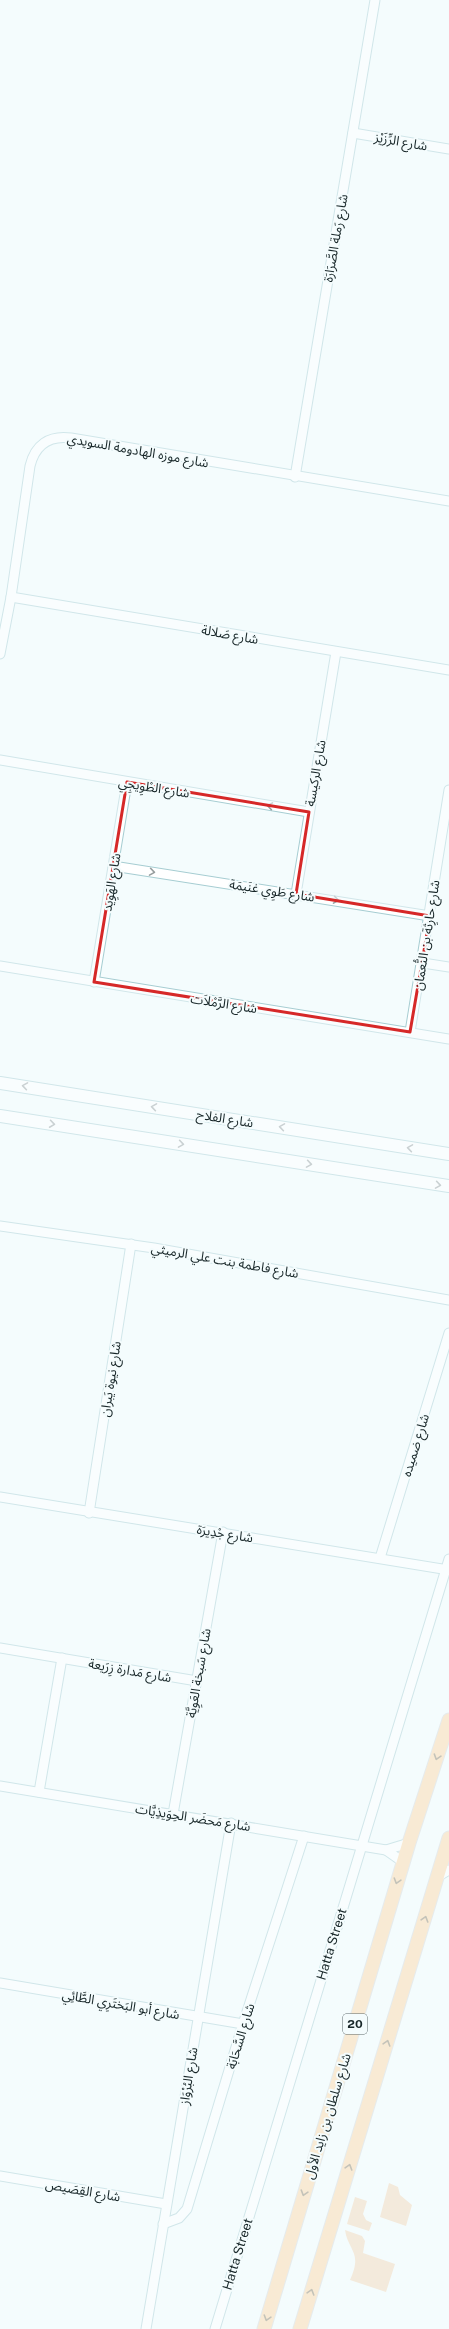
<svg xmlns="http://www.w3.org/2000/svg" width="449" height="2329" viewBox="0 0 449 2329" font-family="'Public Sans','Noto Sans Arabic',sans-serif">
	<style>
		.green { fill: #f2d5b3 }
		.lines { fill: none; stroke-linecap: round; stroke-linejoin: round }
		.minor-casing { stroke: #a6cdd2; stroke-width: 11 }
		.secondary-casing { stroke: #a6cdd2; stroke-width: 14 }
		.primary-casing { stroke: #d5d8d8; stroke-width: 15 }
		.minor { stroke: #fff; stroke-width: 9 }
		.secondary { stroke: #fff; stroke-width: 12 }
		.primary { stroke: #fdd6a3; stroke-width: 13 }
		.oneway { stroke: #979e9f }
		.oneway2 { stroke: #8a7e66 }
		.marked { fill: none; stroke: #d62828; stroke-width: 3; stroke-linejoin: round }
		.labels { text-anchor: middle; stroke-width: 4; stroke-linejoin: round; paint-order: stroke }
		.shield { fill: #f4fcfd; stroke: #5a6769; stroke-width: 1 }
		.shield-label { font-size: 12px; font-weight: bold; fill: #182729 }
		.street-label { font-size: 13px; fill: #182729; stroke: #f4fcfd }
	</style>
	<rect width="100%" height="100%" fill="#f4fcfd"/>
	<g class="green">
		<path d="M389,2183L398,2187L400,2195L412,2205L406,2226L380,2217Z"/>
		<path d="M355,2197L367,2201L363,2214L366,2220L372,2223L369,2231L347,2224Z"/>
		<path d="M345,2230L362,2236L365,2241L363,2253L395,2264L386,2292L350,2280C363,2252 348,2251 345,2230Z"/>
	</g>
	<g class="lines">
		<defs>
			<g id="minor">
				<path d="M353,133L449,149"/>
				<path d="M295,477L375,0"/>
				<path d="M11,597L449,670"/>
				<path d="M0,654L11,597L30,466C35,445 49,435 71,438L449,501"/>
				<path d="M0,760L309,812"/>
				<path d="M113,866L430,916"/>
				<path d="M296,894L336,652"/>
				<path d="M423,963L449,967"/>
				<path d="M0,966L449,1039"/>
				<path d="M94,982L127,782"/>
				<path d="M410,1032L449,790"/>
				<path d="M0,1226L154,1248L449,1300"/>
				<path d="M0,1497L449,1570"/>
				<path d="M89,1513L131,1244"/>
				<path d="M380,1558L449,1333"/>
				<path d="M0,1648L197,1681"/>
				<path d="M0,1786L386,1850L409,1843"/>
				<path d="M39,1792L62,1658"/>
				<path d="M173,1814L223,1532"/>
				<path d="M386,1850L403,1862"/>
				<path d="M437,1877L449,1870"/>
				<path d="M0,1983L243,2024"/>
				<path d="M0,2176L166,2204"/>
				<path d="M163,2224L179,2218L187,2209L243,2024L304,1836"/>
				<path d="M146,2329L231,1823"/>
				<path d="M215,2329L449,1559"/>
			</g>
			<g id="secondary">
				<path d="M0,1083L449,1154"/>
				<path d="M0,1116L449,1186"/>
			</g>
			<g id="primary">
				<path d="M264,2329L409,1843L449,1720"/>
				<path d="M300,2329L449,1838"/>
			</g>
		</defs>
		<use href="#minor" class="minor-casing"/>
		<use href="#secondary" class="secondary-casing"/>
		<use href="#primary" class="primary-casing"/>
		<use href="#minor" class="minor"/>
		<use href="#secondary" class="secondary"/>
		<use href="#primary" class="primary"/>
	</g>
	<defs><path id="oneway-chevron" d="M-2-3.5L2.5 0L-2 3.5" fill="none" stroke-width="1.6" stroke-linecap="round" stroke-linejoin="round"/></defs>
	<g class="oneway">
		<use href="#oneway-chevron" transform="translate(270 806) rotate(-171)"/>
		<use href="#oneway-chevron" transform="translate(152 872) rotate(9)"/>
		<use href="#oneway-chevron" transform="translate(336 900) rotate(9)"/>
		<use href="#oneway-chevron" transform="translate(25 1086) rotate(-171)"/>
		<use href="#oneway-chevron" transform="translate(154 1107) rotate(-171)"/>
		<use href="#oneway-chevron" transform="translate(52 1124) rotate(8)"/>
		<use href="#oneway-chevron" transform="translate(282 1127) rotate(-171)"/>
		<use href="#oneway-chevron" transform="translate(181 1144) rotate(9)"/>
		<use href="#oneway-chevron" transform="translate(410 1148) rotate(-171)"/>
		<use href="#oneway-chevron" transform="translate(309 1164) rotate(9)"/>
		<use href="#oneway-chevron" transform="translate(438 1185) rotate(9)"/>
	</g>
	<g class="oneway2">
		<use href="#oneway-chevron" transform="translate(437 1757) rotate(108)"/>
		<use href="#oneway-chevron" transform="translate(397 1881) rotate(107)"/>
		<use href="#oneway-chevron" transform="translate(425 1919) rotate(-73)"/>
		<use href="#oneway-chevron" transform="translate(387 2043) rotate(-73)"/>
		<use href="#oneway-chevron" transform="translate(349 2167) rotate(-73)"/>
		<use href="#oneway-chevron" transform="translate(304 2193) rotate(107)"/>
		<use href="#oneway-chevron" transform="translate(311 2292) rotate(-73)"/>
		<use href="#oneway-chevron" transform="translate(267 2318) rotate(107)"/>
	</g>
	<path d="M0 0H449V2329H0ZM127,782L309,812L296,894L430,916L410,1032L94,982Z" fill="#f4fcfd" fill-opacity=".55" fill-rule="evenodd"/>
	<path class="marked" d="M127,782L309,812L296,894L430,916L410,1032L94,982Z"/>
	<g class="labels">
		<rect class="shield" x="343" y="2014" width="24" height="20" rx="3"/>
		<g class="shield-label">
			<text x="355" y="2028">20</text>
		</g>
		<g class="street-label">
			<text transform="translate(401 141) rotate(10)" y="5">شارع الرِّزَيْز</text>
			<text transform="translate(335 238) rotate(-80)" y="5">شارع رَملة الصَّرَارَة</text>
			<text transform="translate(138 450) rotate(10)" y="5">شارع موزه الهادومة السويدي</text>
			<text transform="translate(230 634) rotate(10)" y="5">شارع صَلالة</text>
			<text transform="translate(315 773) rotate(-80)" y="5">شارع الركيسة</text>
			<text transform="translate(154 787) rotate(9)" y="5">شارع الطْوِيجِي</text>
			<text transform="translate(111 882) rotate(-81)" y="5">شارع الهَوِيد</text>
			<text transform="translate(272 890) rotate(9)" y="5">شارع طَوِي غنَيمَة</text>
			<text transform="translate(426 935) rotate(-81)" y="5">شارع حارِثة بن النُّعمان</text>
			<text transform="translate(224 1003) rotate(9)" y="5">شارع الرَّمْلاَت</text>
			<text transform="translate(225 1118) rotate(9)" y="5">شارع الفلاح</text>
			<text transform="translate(225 1260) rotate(10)" y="5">شارع فاطمة بنت علي الرميثي</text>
			<text transform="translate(110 1379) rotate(-81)" y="5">شارع نيوة يَبران</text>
			<text transform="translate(415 1445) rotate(-73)" y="5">شارع ضميده</text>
			<text transform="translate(225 1533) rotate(9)" y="5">شارع جْدِيرَة</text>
			<text transform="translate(130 1670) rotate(10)" y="5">شارع مَدارة زِرَيعة</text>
			<text transform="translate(198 1673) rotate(-80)" y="5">شارع سَبخة العَوِيَّة</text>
			<text transform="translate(193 1817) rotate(9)" y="5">شارع مَحضَر الحِوَيذِيَّات</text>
			<text transform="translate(331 1944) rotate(-73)" y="5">Hatta Street</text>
			<text transform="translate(121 2004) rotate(10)" y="5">شارع أبو البَختَرِي الطَّائِي</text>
			<text transform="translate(240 2036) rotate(-73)" y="5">شارع السَّحَابَة</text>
			<text transform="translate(188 2076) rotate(-81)" y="5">شارع البُرْوَاز</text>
			<text transform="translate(327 2116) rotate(-73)" y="5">شارع سلطان بن زايد الأول</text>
			<text transform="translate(83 2190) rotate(10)" y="5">شارع القِصَيص</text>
			<text transform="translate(237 2254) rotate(-73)" y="5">Hatta Street</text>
		</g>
	</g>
</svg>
